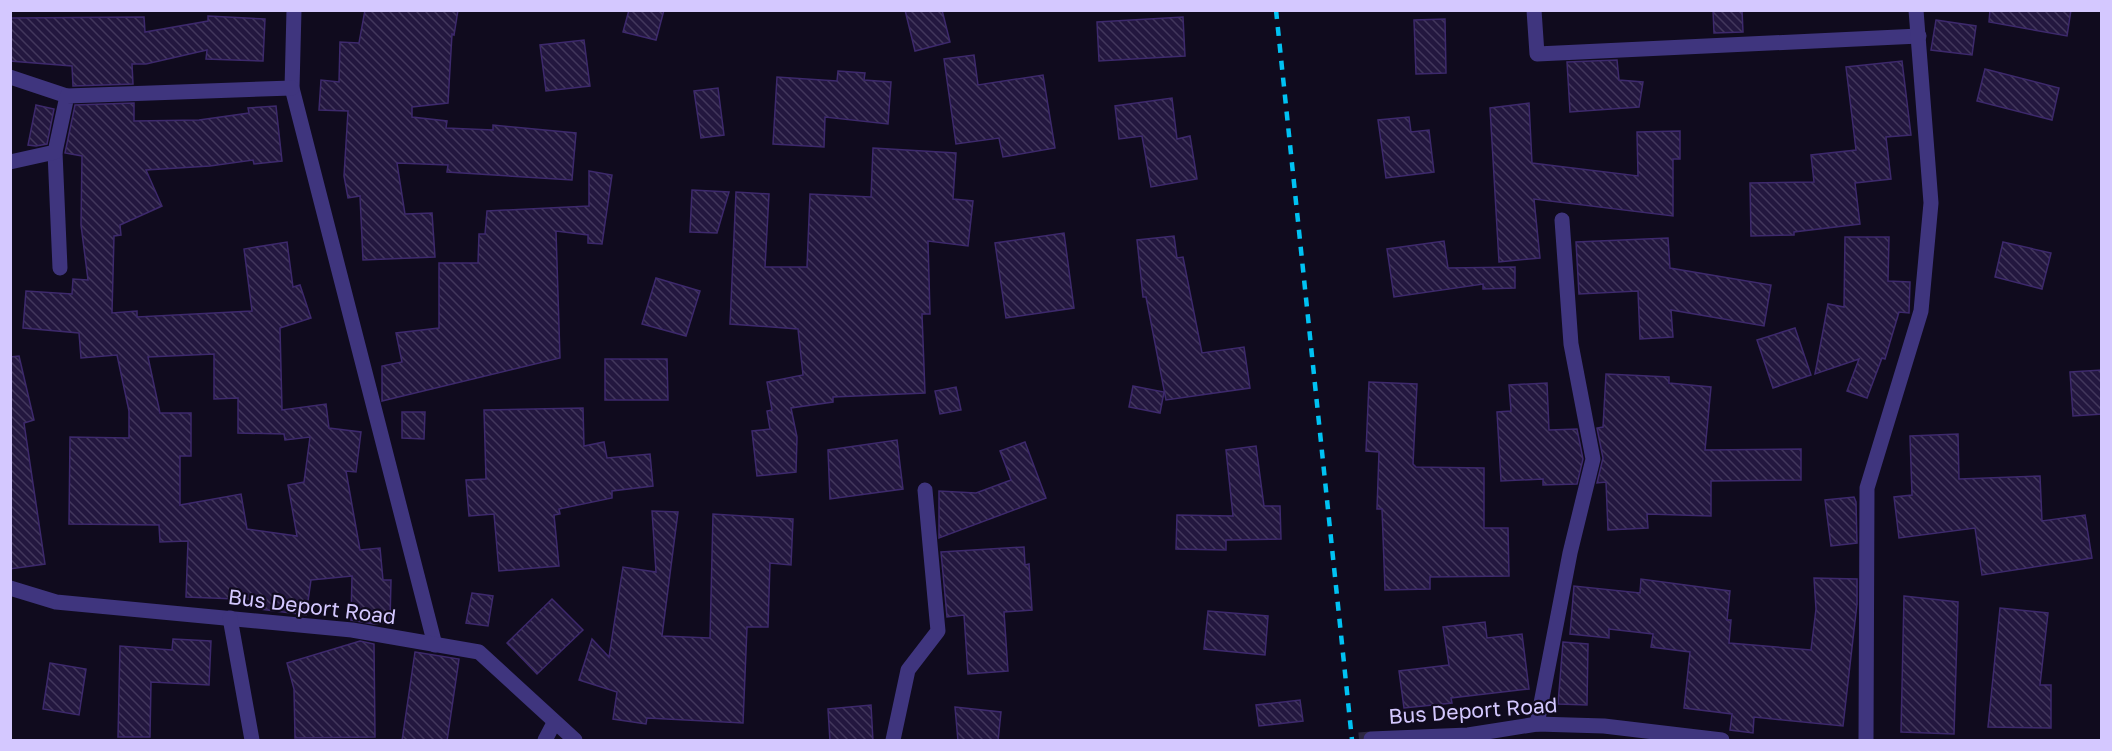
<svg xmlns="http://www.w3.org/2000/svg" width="2112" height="751" viewBox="0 0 2112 751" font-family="'Golos Text',sans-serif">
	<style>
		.building { fill: url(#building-back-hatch); stroke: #3d296c; stroke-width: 1.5; fill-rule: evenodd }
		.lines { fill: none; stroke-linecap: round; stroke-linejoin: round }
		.minor-tunnel { stroke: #2d2740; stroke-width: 15; stroke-dasharray: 15 8; stroke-linecap: butt }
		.minor { stroke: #3f357e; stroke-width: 15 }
		.rail { stroke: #00c2f3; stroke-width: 4.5; stroke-dasharray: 9 8; stroke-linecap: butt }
		.labels { text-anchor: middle; stroke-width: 4.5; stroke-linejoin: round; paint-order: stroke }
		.street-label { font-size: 21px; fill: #d4c8ff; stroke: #100b1e }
	</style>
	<defs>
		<pattern id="building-back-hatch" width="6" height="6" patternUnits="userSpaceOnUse" patternTransform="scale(1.5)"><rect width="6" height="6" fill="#23173f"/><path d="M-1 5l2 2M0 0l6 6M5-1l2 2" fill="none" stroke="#42375c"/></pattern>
	</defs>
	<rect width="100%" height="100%" fill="#100b1e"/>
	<g class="building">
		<path d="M365,10H458L454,35L452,34L448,103L412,107V117L447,121L446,128L493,130V125L576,133L572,180L447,172L448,165L397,163L405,214L432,213L435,257L363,260L360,196L348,198L344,176L348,111L319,110L321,80L339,82L340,42L359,43Z"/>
		<path d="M629,10H664L656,40L623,32Z"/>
		<path d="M905,10H942L950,42L915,51Z"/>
		<path d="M1713,10H1742L1743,32L1714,33Z"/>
		<path d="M1990,10H2071L2067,36L1989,22Z"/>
		<path d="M208,16L265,19L263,61L206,59L207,50L146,64H132L133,84L73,86L72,66L10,61V18L144,17L145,32L208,21Z"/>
		<path d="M1183,17L1185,56L1099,61L1097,22Z"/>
		<path d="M1445,19L1446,73L1416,74L1414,20Z"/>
		<path d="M1936,20L1976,26L1972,55L1931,50Z"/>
		<path d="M584,40L590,86L546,91L540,45Z"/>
		<path d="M974,55L978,85L1043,75L1055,148L1003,157L999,138L956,144L944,59Z"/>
		<path d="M1617,60L1619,80L1643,82L1639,107L1570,112L1567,62Z"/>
		<path d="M1902,61L1911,135L1886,137L1891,179L1855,183L1860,224L1794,232V235L1751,236L1750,183L1814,182L1811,155L1856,150L1846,67Z"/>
		<path d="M1985,69L2059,88L2052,120L1977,101Z"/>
		<path d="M838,71L865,73L864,80L891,82L888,124L825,117L824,147L773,144L777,77L837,81Z"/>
		<path d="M718,88L724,135L701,138L694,91Z"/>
		<path d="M1172,98L1177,139L1190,136L1197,179L1151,187L1142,136L1119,139L1115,106Z"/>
		<path d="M134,103V121L199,120L249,113L248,108L276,106L282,161L254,164L253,160L210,166L146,170L162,206L120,225L121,235L114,236L112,313L137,311V317L252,311L244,249L287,242L293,287L300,285L311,318L280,328L282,410L326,404L329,428L361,432L356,472L346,471L360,550L380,548L383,580H391L390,622L374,624L351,620L352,576L311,580L306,615L260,609L261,600L186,597L188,541L160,542L159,525L69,524L70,437L129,438V411L117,355L81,358L79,333L23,328L26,291L72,294L73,279L88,280L81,225L82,156L65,153L75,105ZM214,354V399L238,398V433L284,434L285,440L310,437L304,482L288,485L297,536L247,529L241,494L180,505V456H191V413H160L148,357Z"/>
		<path d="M1529,103L1532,163L1638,176L1637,132L1680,131V159H1673V216L1534,199L1540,258L1499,262L1490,108Z"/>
		<path d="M36,105L54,109L47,144L36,146L28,145Z"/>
		<path d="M1409,117L1411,132L1429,130L1434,172L1386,178L1378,120Z"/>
		<path d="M873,148L956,153L953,199L973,201L968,246L928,241L930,314H922L925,393L833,397V402L791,408L797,437L796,472L757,476L752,431L770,429L767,411L772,410L767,382L803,375L798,329L730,324L736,192L769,194L765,267H807L810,194L871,197Z"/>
		<path d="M589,171L612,175L602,244L588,243V235L556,231L560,358L382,401V366L402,362L396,333L439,328V263H478L479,234H485L487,211L589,206Z"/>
		<path d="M692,190L729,192L717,233L690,232Z"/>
		<path d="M1064,233L1074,308L1006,318L995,243Z"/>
		<path d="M1174,236L1177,258L1183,257L1202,353L1244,347L1250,388L1166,400L1146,297H1143L1137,240Z"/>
		<path d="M1845,237H1889L1888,281L1910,282L1909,313L1899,312L1885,359L1882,358L1867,398L1847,391L1859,359L1815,374L1828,304L1844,307Z"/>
		<path d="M1668,238L1670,268L1771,285L1764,326L1671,310L1673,337L1640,339L1638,291L1579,294L1576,242Z"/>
		<path d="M1444,241L1448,268L1515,267V288L1483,289V284L1394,297L1387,249Z"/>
		<path d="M2003,242L2051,253L2042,289L1995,277Z"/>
		<path d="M656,278L700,291L686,336L642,324Z"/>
		<path d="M1795,328L1811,375L1773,388L1757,340Z"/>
		<path d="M19,356L34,420L24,423L45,564L10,569V357Z"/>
		<path d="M605,359H667L668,400H605Z"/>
		<path d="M2102,370V414L2073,416L2070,372Z"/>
		<path d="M1606,374L1669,377V383L1711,387L1705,450L1801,449V480L1711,481V516L1647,514L1648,528L1608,530L1606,482L1597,483L1603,458L1597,428L1603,427Z"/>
		<path d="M1369,382L1417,384L1413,464L1416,467L1484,468V528H1508L1509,576L1430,577V589L1385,590L1382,509H1377L1379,452L1366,451Z"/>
		<path d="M1547,383L1549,430L1577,429L1583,459L1577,484L1543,485V479L1501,481L1497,412L1511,411L1509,385Z"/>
		<path d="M1133,386L1164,392L1160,413L1129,407Z"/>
		<path d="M956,387L961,410L940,414L935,391Z"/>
		<path d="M583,408L584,446L604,442L607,458L650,454L653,486L612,491V498L559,509L560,514L554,515L559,566L499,571L494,514L469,516L466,480L486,479L484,410Z"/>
		<path d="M402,412H425L424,439L402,438Z"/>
		<path d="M1958,434L1959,479L2040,476L2042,521L2085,515L2092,558L1982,575L1975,528L1899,538L1894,497L1912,495L1910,436Z"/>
		<path d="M897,440L903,489L830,499L828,450Z"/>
		<path d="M1025,442L1046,498L939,538V491L976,493L1011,480L1000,451Z"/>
		<path d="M1256,446L1264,506H1280L1281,539L1226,540V550L1176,549L1177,515L1233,516L1226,450Z"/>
		<path d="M1854,497L1856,502L1857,543L1831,546L1825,500Z"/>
		<path d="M652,511L678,512L662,636L710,638L713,514L793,519L791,565L770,563L768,627H747L743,723L647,718L646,724L613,719L617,692L579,680L592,639L609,657L623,567L656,572Z"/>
		<path d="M1024,547L1025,565L1029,564L1032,610L1004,612L1008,671L968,674L964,615L947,617L941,552Z"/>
		<path d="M1814,578L1857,579V604L1843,726L1754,717L1753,733L1730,730L1732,714L1684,708L1690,652L1651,647L1653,634L1609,629V638L1570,634L1574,586L1640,593L1641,579L1730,591L1727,620H1731L1729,643L1811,650L1816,609Z"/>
		<path d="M472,593L493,596L488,626L466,623Z"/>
		<path d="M1904,596L1958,602L1954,734L1901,732Z"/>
		<path d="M552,599L583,630L537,674L507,643Z"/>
		<path d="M2000,608L2048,613L2040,685H2051V728L1988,727Z"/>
		<path d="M1208,611L1268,616L1265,655L1204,649Z"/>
		<path d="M1485,622L1487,638L1522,634L1529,689L1451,698L1452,703L1404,708L1399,671L1449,665L1443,627Z"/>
		<path d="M173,639L211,641L209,685L151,682L150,737H118L120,646L172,650Z"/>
		<path d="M360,641L374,644L375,737L295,738L294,689L287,663Z"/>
		<path d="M1563,642L1588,644L1587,705L1558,704Z"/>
		<path d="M415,652L459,659L447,741H402Z"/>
		<path d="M50,663L86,669L79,715L43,709Z"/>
		<path d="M1300,700L1303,721L1259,726L1256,705Z"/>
		<path d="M871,705L873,741H830L828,709Z"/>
		<path d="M955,707L1001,712L998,741H958Z"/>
	</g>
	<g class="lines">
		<path class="minor-tunnel" d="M1359,740L1371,739"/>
		<g class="minor">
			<path d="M294,10L292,88L435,645"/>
			<path d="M1534,10L1537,54L1919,36"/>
			<path d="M10,77L67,96"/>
			<path d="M55,152L60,268"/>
			<path d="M10,162L55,152L67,96L292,88"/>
			<path d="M10,588L56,602L352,630L479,652L575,740"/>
			<path d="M230,618L252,740"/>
			<path d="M1537,724L1570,553L1593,459L1571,344L1562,220"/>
			<path d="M1371,739L1468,735L1537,724L1604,726L1722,740"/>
			<path d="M545,740L554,723"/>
			<path d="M893,740L908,670L938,631L925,490"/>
			<path d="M1866,740L1867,488L1921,311L1931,203L1916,10"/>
		</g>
		<path class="rail" d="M1276,10L1352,740"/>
	</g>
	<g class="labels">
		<g class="street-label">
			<text transform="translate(312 607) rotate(7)" y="7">Bus Deport Road</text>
			<text transform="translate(1473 711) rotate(-4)" y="7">Bus Deport Road</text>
		</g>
	</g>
	<rect width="2112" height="751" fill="none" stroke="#d4c8ff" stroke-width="24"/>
</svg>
